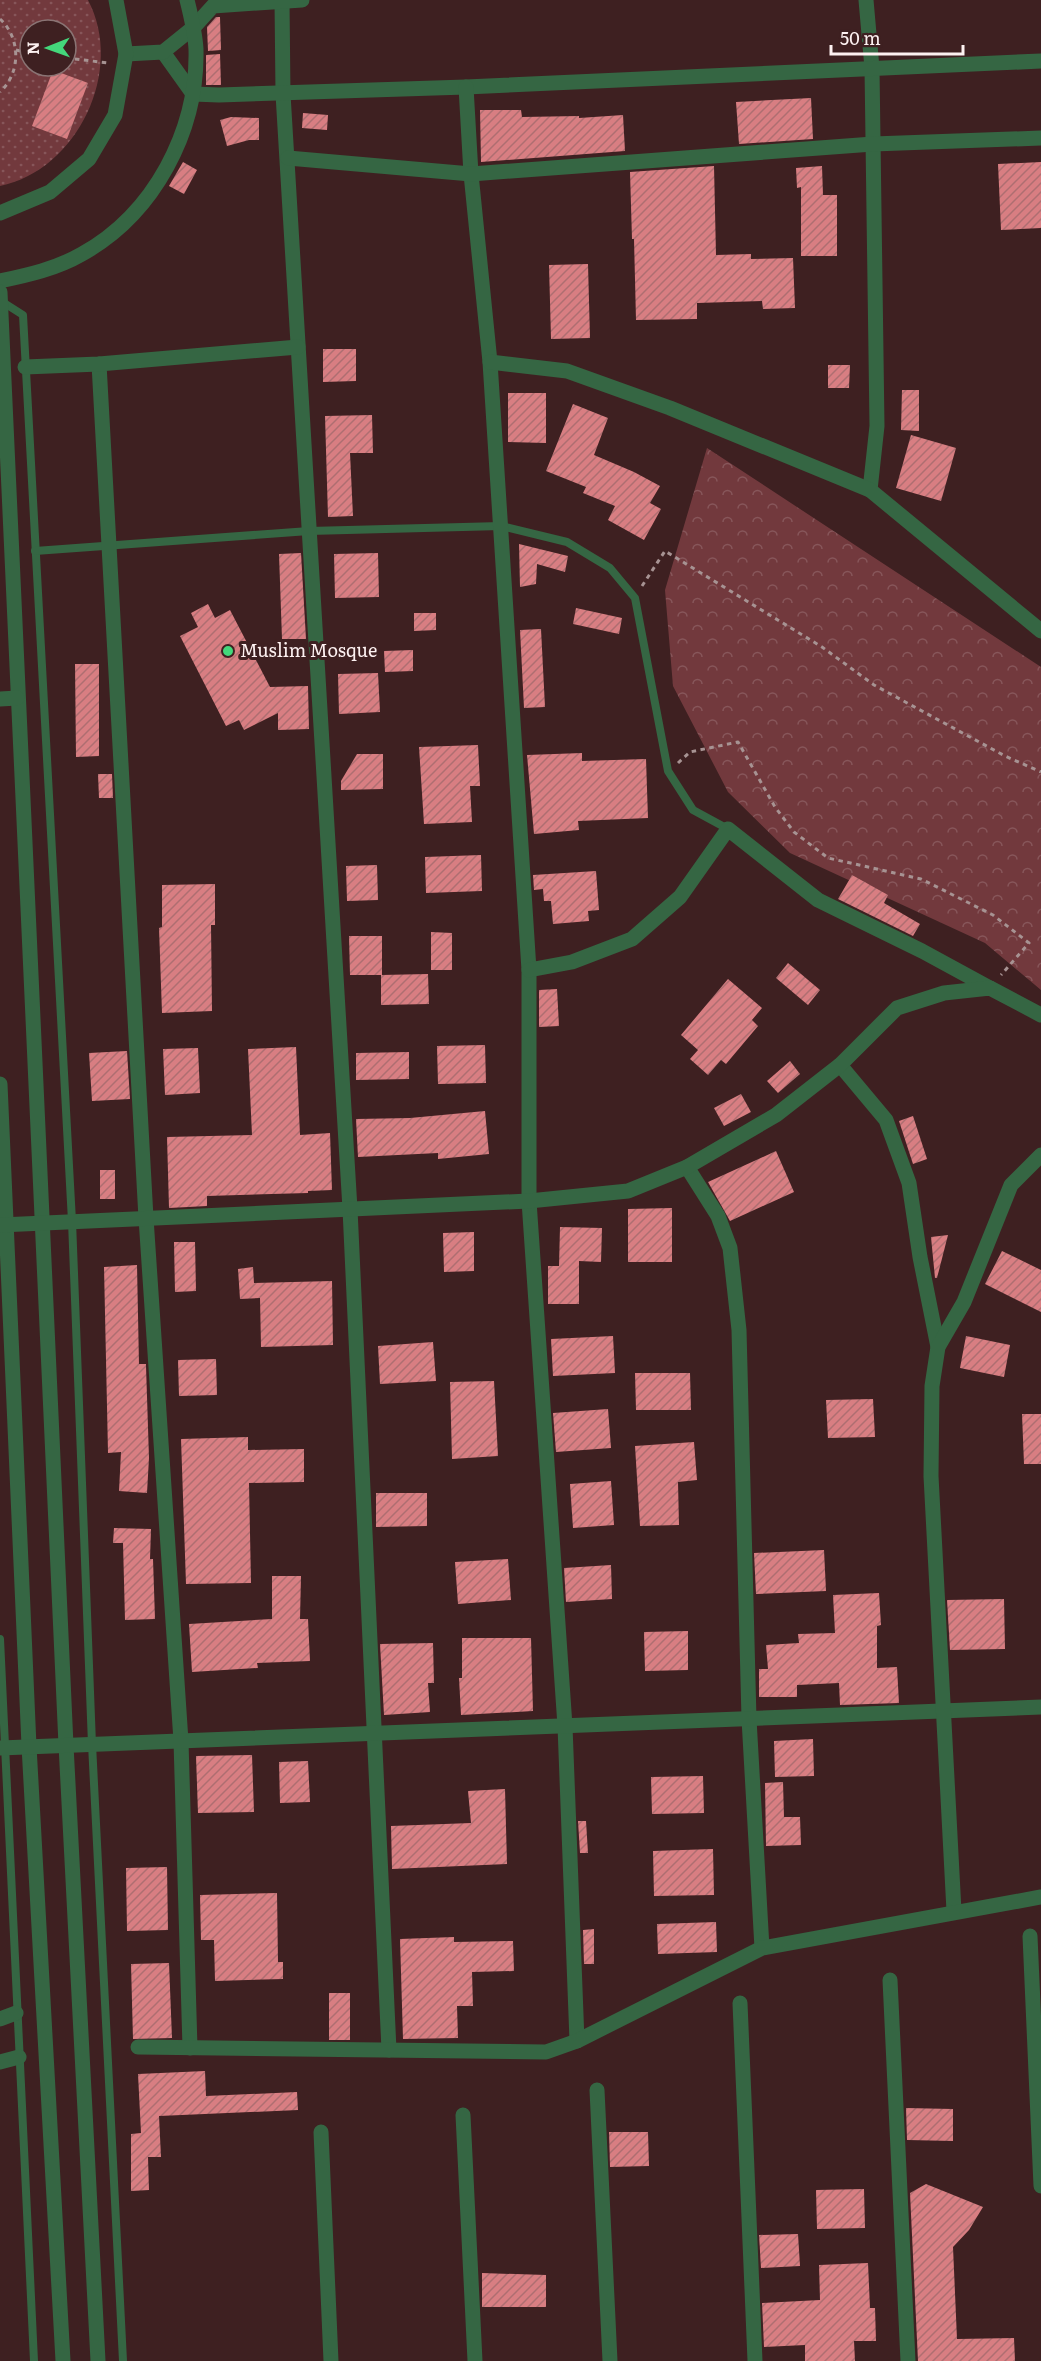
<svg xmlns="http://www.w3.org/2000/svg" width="1041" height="2361" viewBox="0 0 1041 2361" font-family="Literata,serif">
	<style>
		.grass { fill: url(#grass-dots); fill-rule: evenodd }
		.park { fill: url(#park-crowns) }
		.building { fill: url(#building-hatch) }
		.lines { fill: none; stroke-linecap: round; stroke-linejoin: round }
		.path { stroke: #a79393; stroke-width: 3; stroke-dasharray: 4.5 4.5; stroke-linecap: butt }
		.service { stroke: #356643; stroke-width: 8 }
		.minor { stroke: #356643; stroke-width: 15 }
		.poi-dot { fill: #44d77b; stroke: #3e2021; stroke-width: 2 }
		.labels { text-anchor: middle; stroke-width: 6; stroke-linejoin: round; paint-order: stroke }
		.poi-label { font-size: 18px; fill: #fdf1f1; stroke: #3e2021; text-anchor: start }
	</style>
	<defs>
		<pattern id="grass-dots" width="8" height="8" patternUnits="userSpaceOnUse" patternTransform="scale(1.5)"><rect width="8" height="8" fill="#72393d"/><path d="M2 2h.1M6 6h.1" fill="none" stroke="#87565a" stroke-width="1.8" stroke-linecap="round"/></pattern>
		<pattern id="park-crowns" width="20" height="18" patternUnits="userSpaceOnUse" patternTransform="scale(1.5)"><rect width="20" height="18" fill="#72393d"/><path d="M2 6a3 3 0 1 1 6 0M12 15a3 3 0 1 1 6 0" fill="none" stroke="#87565a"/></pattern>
		<pattern id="building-hatch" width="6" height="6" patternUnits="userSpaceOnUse" patternTransform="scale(1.5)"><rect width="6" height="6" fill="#d87e82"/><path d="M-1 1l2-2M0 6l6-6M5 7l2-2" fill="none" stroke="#ae6e71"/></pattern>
	</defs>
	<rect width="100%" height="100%" fill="#3e2021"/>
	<path class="grass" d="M0,0H88C125,70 78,170 0,186ZM30,30H66V66H30Z"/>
	<path class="park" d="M707,448L1041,667V990L985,943L790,853L728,792L673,686L665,590Z"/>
	<g class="building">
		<path d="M216,17H220L221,50L208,51L207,27Z"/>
		<path d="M220,54L221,85H206V55Z"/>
		<path d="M53,70L88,83L67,139L32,126Z"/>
		<path d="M811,98L813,139L739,144L736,102Z"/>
		<path d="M480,110H521L522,117L579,116V118L623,115L625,151L481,162Z"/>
		<path d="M303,113L328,115L327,130L302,128Z"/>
		<path d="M231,117L259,118V140H249L227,146L220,120Z"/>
		<path d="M183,162L197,170L184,194L169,186Z"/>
		<path d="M1041,162V228L1001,230L998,164Z"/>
		<path d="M714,166L716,255L751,254V259L793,258L795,308L763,309L762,301L697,303V319L636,320L634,239H632L630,172Z"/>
		<path d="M822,166L823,195H837V256H801V187L797,188L796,168Z"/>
		<path d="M588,264L590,338L551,339L549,265Z"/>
		<path d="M323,349H356V381L323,382Z"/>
		<path d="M828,365H850L849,388H828Z"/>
		<path d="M902,390H919V431L901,430Z"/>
		<path d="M508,393H546V443L508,442Z"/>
		<path d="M573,404L608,418L594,455L634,472L660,486L650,503L661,509L644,540L608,520L615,506L583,493L586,487L546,471Z"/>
		<path d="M372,415L373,453H350L353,516L328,517L325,416Z"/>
		<path d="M911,435L956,448L941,501L896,488Z"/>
		<path d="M519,544L568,556L565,572L537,564L536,584L520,587Z"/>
		<path d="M301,553L306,639H282L279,554Z"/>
		<path d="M378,553L379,597L335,598L334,554Z"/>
		<path d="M208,604L215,618L230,610L270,687L308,686L309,729L278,730V713L244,730L239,720L226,726L180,636L198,627L191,613Z"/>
		<path d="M576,608L622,618L619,634L573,624Z"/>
		<path d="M414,613H436V630L414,631Z"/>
		<path d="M541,629L545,707L524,708L520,630Z"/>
		<path d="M413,650V671L385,672L384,651Z"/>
		<path d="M75,664H99V756L76,757Z"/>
		<path d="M378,673L380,712L339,714L338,674Z"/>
		<path d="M478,745L480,786H470L472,822L424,824L419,747Z"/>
		<path d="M582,753V761L646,759L648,818L578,821L579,830L534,834L527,755Z"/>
		<path d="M357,754H383V789L341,790V781Z"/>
		<path d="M98,774H112L113,798H99Z"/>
		<path d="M481,855L482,891L426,893L425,857Z"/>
		<path d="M377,865L378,900L347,901L346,866Z"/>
		<path d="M596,871L599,910L588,911L589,921L553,924L551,901H544L543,889L534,890L533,875Z"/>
		<path d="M852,875L888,895L884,903L920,924L913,936L838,899Z"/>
		<path d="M215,884V925H211L212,1011L162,1013L159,928L162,927V885Z"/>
		<path d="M431,932L452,933V970H431Z"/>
		<path d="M349,936H382V975H350Z"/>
		<path d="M788,963L820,990L808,1005L776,978Z"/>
		<path d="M428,974L429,1004L381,1005V975Z"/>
		<path d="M728,979L762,1008L752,1020L758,1026L726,1064L721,1060L708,1075L690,1059L698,1050L681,1035Z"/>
		<path d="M557,989L559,1026L539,1027V990Z"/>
		<path d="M485,1045L486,1083L438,1084L437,1046Z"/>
		<path d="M296,1047L300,1135L330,1133L332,1190L308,1191V1193L207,1196V1206L169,1208L167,1137L252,1135L248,1049Z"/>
		<path d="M198,1048L200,1093L165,1095L163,1049Z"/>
		<path d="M127,1051L130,1099L92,1101L89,1053Z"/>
		<path d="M409,1052V1079L356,1080V1053Z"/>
		<path d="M790,1061L800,1074L778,1093L767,1081Z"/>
		<path d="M741,1094L751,1112L724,1126L714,1108Z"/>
		<path d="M485,1111L489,1154L438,1159V1153L358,1157L356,1119L410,1118Z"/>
		<path d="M913,1116L927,1159L913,1164L899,1121Z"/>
		<path d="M776,1151L794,1192L730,1221L708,1182Z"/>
		<rect x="100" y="1170" width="15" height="29"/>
		<path d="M672,1208V1262H628V1209Z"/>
		<path d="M560,1227L602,1228L601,1262L579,1261V1304H548V1266H559Z"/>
		<path d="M474,1232V1271L444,1272L443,1233Z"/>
		<path d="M948,1235L937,1278H935L931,1237Z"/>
		<path d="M174,1242H195L196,1291L175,1292Z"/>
		<path d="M1002,1251L1041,1270V1312L985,1284Z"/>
		<path d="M137,1265L139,1364H146V1366L149,1458L147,1493L119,1491L121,1452L108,1453L104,1267Z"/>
		<path d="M253,1267L254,1283L332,1281L333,1345L261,1347L260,1298L240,1299L238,1269Z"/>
		<path d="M613,1336L615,1373L553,1376L551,1339Z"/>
		<path d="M966,1336L1010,1345L1004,1377L960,1368Z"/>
		<path d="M433,1342L436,1381L380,1384L378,1346Z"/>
		<path d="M216,1359L217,1395L179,1396L178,1360Z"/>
		<path d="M635,1373H690L691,1410H636Z"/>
		<path d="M494,1381L498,1456L452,1459L450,1382Z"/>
		<path d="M873,1399L875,1437L828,1438L826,1400Z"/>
		<path d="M608,1409L611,1448L556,1452L553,1413Z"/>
		<path d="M1022,1414H1041V1464H1024Z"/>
		<path d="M248,1437V1450L304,1449V1482L249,1483L251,1583L186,1584L181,1439Z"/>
		<path d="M694,1442L697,1480L678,1482L679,1525L640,1526L635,1446Z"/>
		<path d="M611,1481L614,1525L573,1528L570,1484Z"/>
		<path d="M376,1493H427V1526L376,1527Z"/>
		<path d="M114,1528L151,1529L150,1559H153L155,1619L125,1620L123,1543H113Z"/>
		<path d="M824,1550L826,1591L756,1594L754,1553Z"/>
		<path d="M508,1559L511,1600L458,1604L455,1562Z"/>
		<path d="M611,1565L612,1599L566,1602L564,1568Z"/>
		<path d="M272,1576H301L300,1619H308L310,1661L257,1663L258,1668L192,1672L189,1624L272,1619Z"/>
		<path d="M879,1593L881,1625L877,1626V1668L897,1667L899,1703L840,1705L839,1683L797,1685V1697H759V1669H768L766,1645L799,1643L798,1634L835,1633L833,1595Z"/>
		<path d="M1004,1599L1005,1649L950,1650L947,1600Z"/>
		<path d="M688,1631V1670L645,1671L644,1632Z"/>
		<path d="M462,1638H531L533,1711L461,1715L459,1678H462Z"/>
		<path d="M433,1643L434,1683H428L430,1712L384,1715L380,1644Z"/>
		<path d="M813,1739L814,1776L775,1777L774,1741Z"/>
		<path d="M252,1755L254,1812L198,1813L196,1756Z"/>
		<path d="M308,1761L310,1802L280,1803L279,1762Z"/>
		<path d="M703,1776L704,1813L652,1814L651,1777Z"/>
		<path d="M783,1782L784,1817H800L801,1845L766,1846L765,1783Z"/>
		<path d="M505,1789L507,1864L392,1869L391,1826L471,1823L468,1791Z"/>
		<path d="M578,1821H586L588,1853H580Z"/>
		<path d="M713,1849L714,1895L654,1896L653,1851Z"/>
		<path d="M167,1867L168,1930L127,1931L126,1868Z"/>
		<path d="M277,1893L278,1962H283V1979L215,1981L214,1940H201L200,1895Z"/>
		<path d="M716,1922L717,1952L658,1954L657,1924Z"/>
		<path d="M594,1929V1964H584L583,1930Z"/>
		<path d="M454,1937V1942L513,1941L514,1971L472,1972L473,2006H457L458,2038L403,2039L400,1939Z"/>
		<path d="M169,1963L172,2038L133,2039L131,1964Z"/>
		<rect x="329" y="1993" width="21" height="47"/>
		<path d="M205,2071L206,2096L297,2092L298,2110L159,2116L161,2157H148L149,2190L131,2191V2134L141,2133L138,2074Z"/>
		<path d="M906,2108L953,2109V2141L907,2140Z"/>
		<path d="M609,2132H648L649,2166L610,2167Z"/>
		<path d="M926,2184L983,2207L969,2230L953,2247L957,2339L1014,2338L1015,2361H918L910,2193Z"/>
		<path d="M864,2189L865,2228L817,2229L816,2190Z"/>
		<path d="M798,2234L800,2266L761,2268L759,2235Z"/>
		<path d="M868,2263L870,2308H875L876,2341H854L855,2361H805V2345L764,2347L762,2303L820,2300L819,2265Z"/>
		<path d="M482,2273L546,2275V2307H482Z"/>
	</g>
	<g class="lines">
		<g class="path">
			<path d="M0,19C21,38 21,73 0,92"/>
			<path d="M16,50L30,53"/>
			<path d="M66,58L109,63"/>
			<path d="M642,586L665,551L822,647L874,685L1005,756L1041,772"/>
			<path d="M678,763L690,752L738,742L775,807L794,832L828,858L921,879L993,915L1029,943L1001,975"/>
		</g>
		<g class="service">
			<path d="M1,301L23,315L72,1221L92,1744L123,2361"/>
			<path d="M35,551L309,531L501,526L567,542L610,568L635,598L668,771L693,810L728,829"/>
			<path d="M0,1639L34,2361"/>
		</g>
		<g class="minor">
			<path d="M282,0L283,94L350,1209L389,2050"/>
			<path d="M866,0L872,68L877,426L870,490"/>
			<path d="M163,52L193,94L219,95L466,87L1041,61"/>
			<path d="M126,54L163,52L194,27L213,6L302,0"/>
			<path d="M466,87L471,174L490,362L529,970V1201L565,1726L577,2041"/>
			<path d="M288,158L471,174L873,144L1041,138"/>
			<path d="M0,213L50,192L89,159L115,115L126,54L116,0"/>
			<path d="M0,281C28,275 56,269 82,254C154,214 198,131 196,49C195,32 191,16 187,0"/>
			<path d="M0,292L66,1745L98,2361"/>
			<path d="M490,362L567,371L670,408L870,490L1041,631"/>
			<path d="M99,364L146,1218L181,1741L190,2048"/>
			<path d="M25,367L99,364L298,347"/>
			<path d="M0,699L17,698"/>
			<path d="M529,970L572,962L632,939L680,897L728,829L818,900L922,951L990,988"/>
			<path d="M840,1065L886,1120L909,1183L920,1257L938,1347"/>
			<path d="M0,1084L29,1746L63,2361"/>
			<path d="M687,1167L718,1216L730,1248L739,1330L749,1719L762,1948"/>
			<path d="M0,1225L529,1201L628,1191L687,1167L776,1115L840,1065L897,1008L944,993L990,988L1041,1015"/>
			<path d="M0,1748L1041,1707"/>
			<path d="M954,1911L931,1476L932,1386L938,1347L964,1302L1011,1185L1041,1155"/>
			<path d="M1030,1936L1041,2186"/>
			<path d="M890,1980L908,2361"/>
			<path d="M740,2003L755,2361"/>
			<path d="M0,2019L16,2013"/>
			<path d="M138,2047L546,2052L577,2041L762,1948L1041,1897"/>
			<path d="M0,2062L19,2057"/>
			<path d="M597,2090L610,2361"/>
			<path d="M463,2115L475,2361"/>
			<path d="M321,2132L331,2361"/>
		</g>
	</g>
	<circle class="poi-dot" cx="228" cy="651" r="6"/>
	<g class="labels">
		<g class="poi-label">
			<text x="240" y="657">Muslim Mosque</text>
		</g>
	</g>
	<g transform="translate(48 48) rotate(269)"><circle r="28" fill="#3e2021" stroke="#8a7474" stroke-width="1.5"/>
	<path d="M0-4.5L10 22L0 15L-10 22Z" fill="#44d77b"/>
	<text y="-9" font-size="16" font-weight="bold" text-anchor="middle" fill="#fdf1f1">N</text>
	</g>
	<path d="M831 45v9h132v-9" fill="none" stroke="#fdf1f1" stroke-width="3"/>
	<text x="840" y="45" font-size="18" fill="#fdf1f1" stroke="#3e2021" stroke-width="4.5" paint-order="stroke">50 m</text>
</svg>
